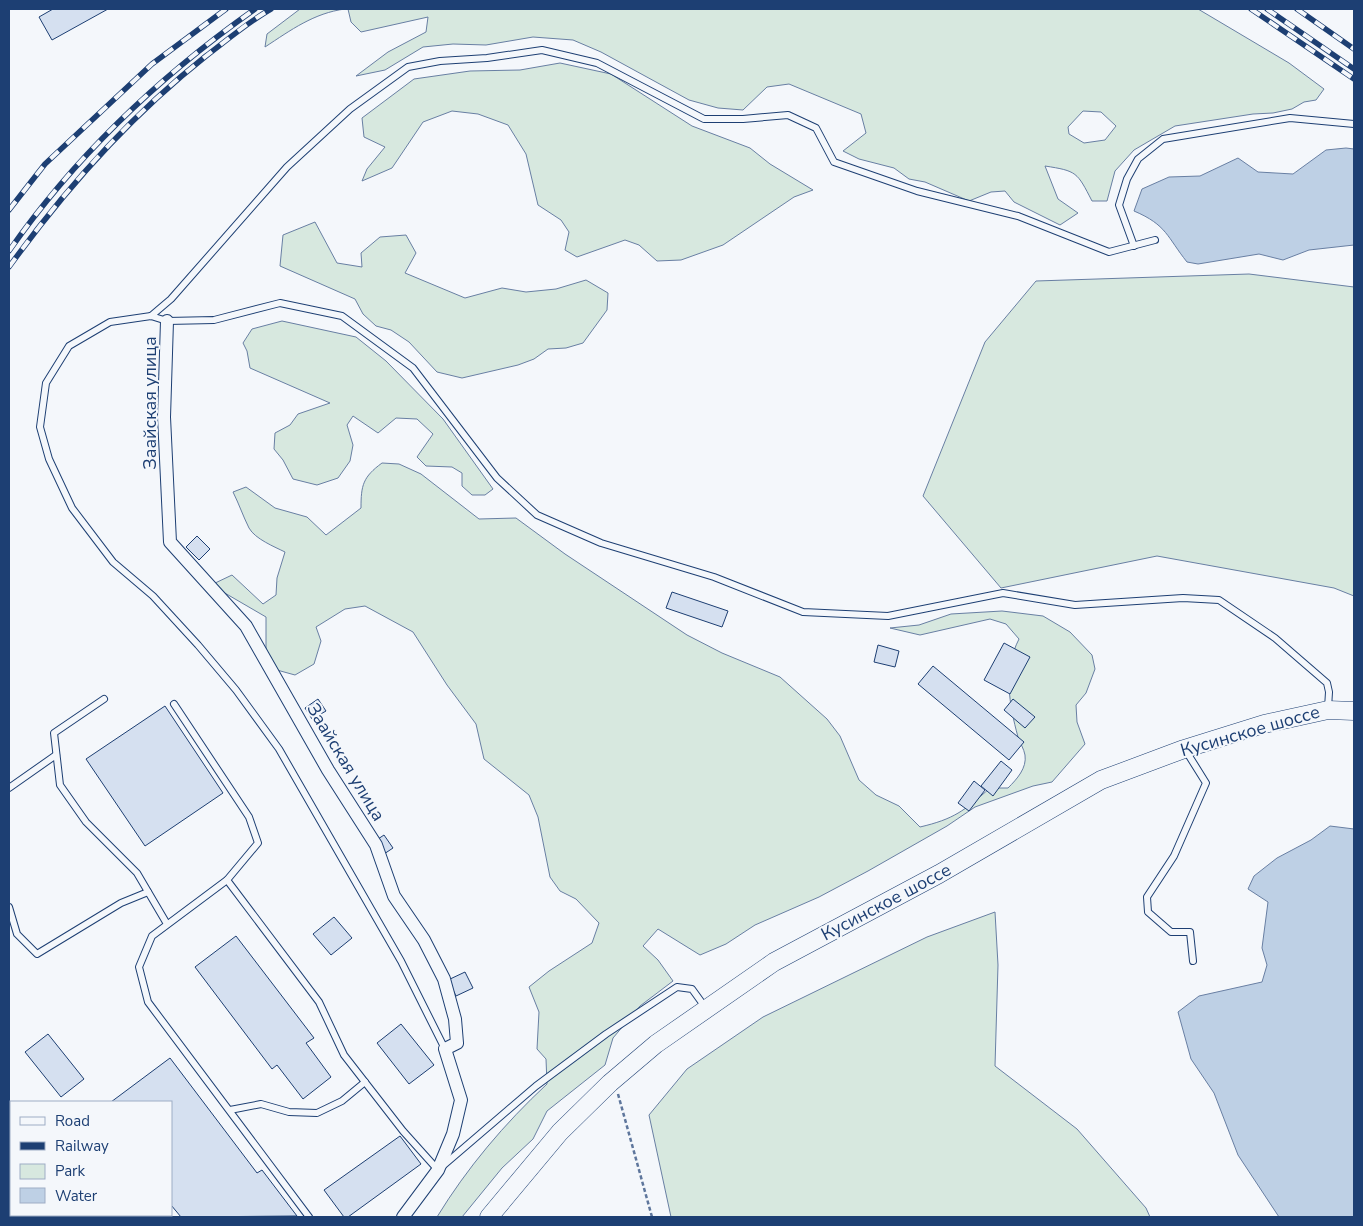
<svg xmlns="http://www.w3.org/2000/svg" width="1363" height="1226" viewBox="0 0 1363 1226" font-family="'Nunito Sans',sans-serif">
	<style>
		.green { fill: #d7e8df; stroke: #687fa3; fill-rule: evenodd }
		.water { fill: #bed0e5; stroke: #687fa3 }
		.building { fill: #d5e0f0; stroke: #1d3f73 }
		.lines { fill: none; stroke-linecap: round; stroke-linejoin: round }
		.lane-casing { stroke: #1d3f73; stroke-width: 8 }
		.street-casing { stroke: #1d3f73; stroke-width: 14 }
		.secondary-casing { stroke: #1d3f73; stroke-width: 19 }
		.path { stroke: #5e769c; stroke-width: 2.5; stroke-dasharray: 4 2.5; stroke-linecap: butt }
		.lane { stroke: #f4f7fb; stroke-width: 6 }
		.street { stroke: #f4f7fb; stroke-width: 12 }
		.secondary { stroke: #f4f7fb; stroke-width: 18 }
		.rail-casing { stroke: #1d3f73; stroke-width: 5.5 }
		.rail { stroke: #f4f7fb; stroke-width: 4; stroke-dasharray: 11; stroke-linecap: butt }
		.labels { text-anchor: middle; stroke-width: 4; stroke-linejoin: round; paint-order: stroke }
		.street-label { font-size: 18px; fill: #1d3f73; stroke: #f4f7fb }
	</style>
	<rect width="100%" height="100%" fill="#f4f7fb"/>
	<g class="green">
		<path d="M300,9H345C314,13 291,30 265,47L267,34Z"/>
		<path d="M348,9H1198L1289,63L1324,89L1316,100L1304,102L1292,109L1273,113L1253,114L1175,126L1134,150L1115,171L1107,201H1092C1077,172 1077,171 1045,166L1058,199L1078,213L1060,225L1014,202L1005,191L991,192L969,201L925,182L909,179L894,168L859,159L843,151L866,133L861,114L789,84L767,87L743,110L718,108L689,100L601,52L573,40L533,37L486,45L453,44L423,47L385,70L356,76L388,52L426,32L428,17L361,32L351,22ZM1083,111L1101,112L1116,126L1105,140L1084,143L1069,134L1068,127Z"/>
		<path d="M560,63L611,74L692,126L750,148L770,164L813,190L794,197L723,245L681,260L657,261L639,245L625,240L577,257L565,250L569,232L561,220L538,205L526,154L508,125L478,114L452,111L423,122L392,168L362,181L367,169L385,147L364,137L362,118L414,79L470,71L520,70Z"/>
		<path d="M315,222L337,263L362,267L361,253L380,237L406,235L416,253L405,273L465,298L502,288L526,292L556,289L586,280L608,293L607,310L583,343L566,348L548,349L534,359L518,365L462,378L437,372L409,342L391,330L376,326L363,314L355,299L280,266L283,235Z"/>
		<path d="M1249,274L1354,287V596L1334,588L1157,556L1001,588L923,496L985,342L1036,281Z"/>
		<path d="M282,321L356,337L386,361L443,419L493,489L485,495H472L462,486V473L452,467L426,466L417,457L433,434L417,419L396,418L378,433L353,416L347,425L353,445L350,461L338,478L317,485L293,479L283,460L274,449L275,433L290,425L298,414L330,403L250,368L247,351L243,343L252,329Z"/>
		<path d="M382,463L399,464L421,474L479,519L516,518L565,554L687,635L722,653L780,677L827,719L840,736L859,780L876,795L899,806L920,827C954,819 964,811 990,788H1008C1017,779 1027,768 1025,755C1024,749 1020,743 1018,737C1009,704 1003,670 1019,639L1006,624L990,619L920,635L890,628L919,625L951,614L1002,611L1043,616L1070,632L1092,655L1095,669L1086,693L1076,705L1077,722L1085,744L1052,782L1033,786L975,807L947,826L868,871L819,897L755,925L726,944L700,955L658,929L643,946L658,960L673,981L640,1006L613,1038L605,1065L547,1111L533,1139L502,1168L462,1217H437C467,1168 504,1124 547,1084L546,1059L537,1049L539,1012L529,987L549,971L592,943L599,923L576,899L560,891L550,877L538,817L529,795L484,759L476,724L447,685L413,632L365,606L345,609L316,627L321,641L314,664L295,675L266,667V617L211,585L232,575L263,604L276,595L277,578L285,552C275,547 255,539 249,528C243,516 239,504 233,492L246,487L275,508L307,517L326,535L361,508C361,485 363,477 382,463Z"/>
		<path d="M995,912L998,965L995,1066L1077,1129L1146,1208L1150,1217H671L649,1115L687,1069L763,1017L927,937Z"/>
	</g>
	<g class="water">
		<path d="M1346,148L1354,149V245L1309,250L1283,260L1259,254L1198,264L1187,262C1167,237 1167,225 1134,211L1142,189L1169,177L1200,176L1238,158L1258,172L1293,174L1326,150Z"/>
		<path d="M1330,826L1354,829V1217H1279L1238,1155L1214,1093L1191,1059L1178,1012L1199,996L1262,982L1267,965L1262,948L1268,902L1248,889L1254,876L1277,858L1311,840Z"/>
	</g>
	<g class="building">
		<path d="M53,9H108L52,40L39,17Z"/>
		<path d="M197,536L210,549L199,560L186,547Z"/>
		<path d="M672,592L728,611L722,627L666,608Z"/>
		<path d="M1004,643L1030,657L1010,694L984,680Z"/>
		<path d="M878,645L899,651L895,667L874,662Z"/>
		<path d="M933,666L1024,742L1009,760L918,684Z"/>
		<path d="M318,699L326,711L312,719L305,708Z"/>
		<path d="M1013,699L1035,717L1025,728L1004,710Z"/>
		<path d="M165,706L223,793L145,846L86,759Z"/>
		<path d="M1001,761L1012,770L993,796L981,786Z"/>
		<path d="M974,781L985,790L969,811L958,803Z"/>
		<path d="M384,835L393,848L384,854L375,841Z"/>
		<path d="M334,917L352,938L331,955L313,934Z"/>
		<path d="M236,936L314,1038L306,1043L331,1077L303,1099L277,1065L272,1069L195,967Z"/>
		<path d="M465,972L473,988L456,996L448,980Z"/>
		<path d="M401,1024L434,1065L409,1084L377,1043Z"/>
		<path d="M48,1034L84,1079L61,1097L25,1052Z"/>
		<path d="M170,1058L257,1173L262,1170L297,1216L181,1217L171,1205V1102H111Z"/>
		<path d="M400,1136L421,1164L348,1217H344L324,1190Z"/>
	</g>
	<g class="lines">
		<defs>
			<g id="lane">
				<path d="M1134,246L1119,205L1127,179L1138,159L1163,139L1290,118L1354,124"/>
				<path d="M151,316L171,299L287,167L350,109L408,67L440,61L487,58L542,50L597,63L704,119H743L788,115L816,128L834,162L917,191L1018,216L1109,252L1155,240"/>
				<path d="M104,699L54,733L60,785L86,822L137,873L167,924"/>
				<path d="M174,704L249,817L258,843L227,880L319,1002L344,1055L403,1131L438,1170L536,1086L606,1034L677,987L692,989L705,1007"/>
				<path d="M1186,751L1206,783L1174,856L1147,897L1148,912L1171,932H1190L1193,961"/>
				<path d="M9,788L56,755"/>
				<path d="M227,880L152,936L139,967L148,1002L309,1217"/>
				<path d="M9,907L17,934L37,954L121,903L148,892"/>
				<path d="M445,1049L401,961L279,749L236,690L198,645L153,596L113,562L72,508L49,459L40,427L46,383L69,346L110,322L151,316L167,321L214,320L280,303L342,316L413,368L497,478L537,515L601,543L714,577L803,612L888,616L1003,593L1075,605L1183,598L1219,600L1275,638L1327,683L1329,692L1328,708"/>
				<path d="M230,1110L261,1104L289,1112L317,1113L342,1101L365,1082"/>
			</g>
			<path id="street" d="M167,321L164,417L170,542L246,626L328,770L376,845L394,896L424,940L444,979L455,1019L457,1043L445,1049L461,1100L453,1134L438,1170L403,1217"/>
			<path id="secondary" d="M489,1217L560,1132L610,1083L656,1044L774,962L939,874L1101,780L1184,749L1264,724L1328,710L1354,711"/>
		</defs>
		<use href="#lane" class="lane-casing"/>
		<use href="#street" class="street-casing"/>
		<use href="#secondary" class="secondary-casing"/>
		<path class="path" d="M618,1094L652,1217"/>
		<use href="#lane" class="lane"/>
		<use href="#street" class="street"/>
		<use href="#secondary" class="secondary"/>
		<defs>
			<g id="rail">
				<path d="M1251,9L1354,79"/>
				<path d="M1267,9L1354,69"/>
				<path d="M1297,9L1354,49"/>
				<path d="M9,210L45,164L152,64L226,9"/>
				<path d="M9,251C76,155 160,76 255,9"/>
				<path d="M9,267C66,188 129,117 206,56C227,40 248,22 271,9"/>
			</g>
		</defs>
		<use href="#rail" class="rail-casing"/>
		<use href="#rail" class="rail"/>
	</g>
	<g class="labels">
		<g class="street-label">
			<text transform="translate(150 403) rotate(-90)" y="6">Заайская улица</text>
			<text transform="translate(1250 731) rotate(-16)" y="6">Кусинское шоссе</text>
			<text transform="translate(346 762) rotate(59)" y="6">Заайская улица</text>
			<text transform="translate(886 902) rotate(-28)" y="6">Кусинское шоссе</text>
		</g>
	</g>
	<rect width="1363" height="1226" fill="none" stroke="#1d3f73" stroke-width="20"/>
	<rect x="10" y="1101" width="162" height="115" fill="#f4f7fb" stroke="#9eadc5"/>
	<rect x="20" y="1117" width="25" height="8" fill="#f4f7fb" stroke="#9eadc5"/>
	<text x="55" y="1126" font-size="15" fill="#1d3f73">Road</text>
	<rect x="20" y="1142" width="25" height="8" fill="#1d3f73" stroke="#9eadc5"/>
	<text x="55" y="1151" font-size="15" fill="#1d3f73">Railway</text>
	<rect x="20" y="1164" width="25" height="15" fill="#d7e8df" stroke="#9eadc5"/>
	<text x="55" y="1176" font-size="15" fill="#1d3f73">Park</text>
	<rect x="20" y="1188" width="25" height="15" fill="#bed0e5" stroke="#9eadc5"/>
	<text x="55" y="1201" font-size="15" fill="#1d3f73">Water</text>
</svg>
